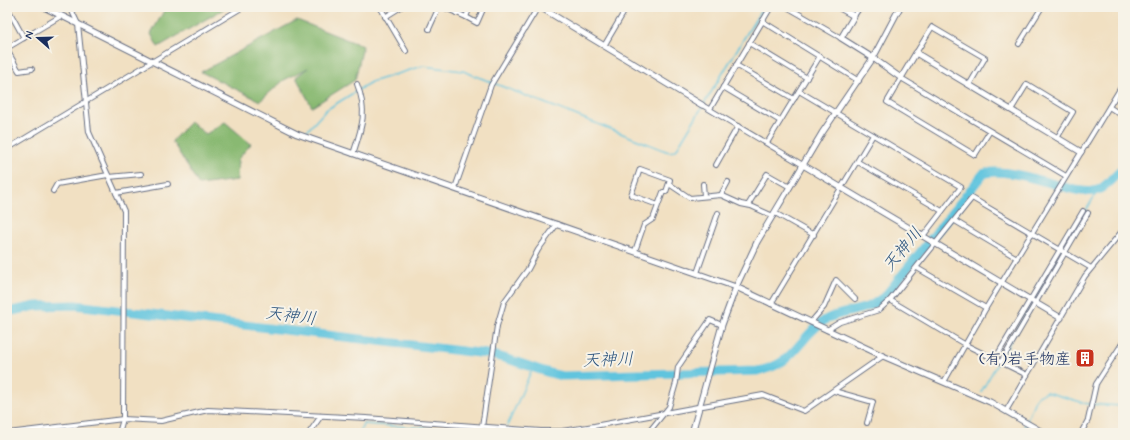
<svg xmlns="http://www.w3.org/2000/svg" width="1130" height="440" viewBox="0 0 1130 440" font-family="Mynerve,'Klee One',sans-serif">
	<style>
		.forest { fill: #89b972; stroke: #527468 }
		.lines { fill: none; stroke-linecap: round; stroke-linejoin: round }
		.stream { stroke: #60c4de; stroke-width: 1.5 }
		.river { stroke: #60c4de; stroke-width: 9 }
		.minor-casing { stroke: #666d81; stroke-width: 6 }
		.tertiary-casing { stroke: #666d81; stroke-width: 7 }
		.minor { stroke: #fff; stroke-width: 4 }
		.tertiary { stroke: #fff; stroke-width: 5 }
		.labels { text-anchor: middle; stroke-width: 4; stroke-linejoin: round; paint-order: stroke }
		.poi-label { font-size: 16px; fill: #1b2f5e; stroke: #f7f3e8; text-anchor: end }
		.water-label { font-size: 17px; font-style: italic; fill: #2c547e; stroke: #f7f3e8 }
	</style>
	<rect width="100%" height="100%" fill="#f7f3e8"/>
	<filter id="ink" filterUnits="userSpaceOnUse"><feTurbulence type="fractalNoise" baseFrequency=".025" numOctaves="2"/><feDisplacementMap in="SourceGraphic" scale="8" xChannelSelector="R" yChannelSelector="G"/><feConvolveMatrix kernelMatrix="1 2 1 2 8 2 1 2 1" color-interpolation-filters="sRGB"/></filter>
	<filter id="wash" filterUnits="userSpaceOnUse"><feTurbulence type="fractalNoise" baseFrequency=".012" numOctaves="4" result="noise"/><feDisplacementMap in="SourceGraphic" scale="16" xChannelSelector="R" yChannelSelector="G"/><feGaussianBlur stdDeviation="0.9" result="paint"/><feColorMatrix in="noise" values="0 0 0 0 0 0 0 0 0 0 0 0 0 0 0 0 0 1.4 0 .05"/><feComposite in="paint" operator="in"/></filter>
	<g filter="url(#wash)">
		<rect width="100%" height="100%" fill="#f1e0c2"/>
		<g class="forest">
			<path d="M166,7H227L158,47L151,34Z"/>
			<path d="M297,20L363,46L355,80L312,107L296,77L308,68L284,80L260,101L201,72Z"/>
			<path d="M190,122L206,134L225,122L251,144L238,159L237,180L199,185L172,141Z"/>
		</g>
		<g class="lines">
			<g class="stream">
				<path d="M306,132L326,110L371,82L423,66L463,71L666,151L670,152L676,150L763,7"/>
				<path d="M1034,300L1098,190"/>
				<path d="M981,392L1032,303"/>
				<path d="M360,433L363,424L504,433L533,367"/>
				<path d="M1022,433L1035,400L1038,396L1046,392L1088,404L1123,406"/>
			</g>
			<path class="river" d="M7,312L36,306L75,305L487,354C513,358 536,371 562,376L757,371C795,365 797,339 825,320C837,312 856,312 869,306C875,304 880,299 885,296L983,174C1003,166 1053,185 1076,190C1083,191 1091,193 1098,190C1107,186 1116,175 1123,168"/>
		</g>
	</g>
	<g filter="url(#ink)">
		<g class="lines">
			<defs>
				<g id="minor">
					<path d="M7,7L24,38"/>
					<path d="M70,7L78,24L89,132L124,211L123,419L119,433"/>
					<path d="M380,7L406,51"/>
					<path d="M443,7L466,17L470,7"/>
					<path d="M787,7L841,38"/>
					<path d="M456,13L458,7"/>
					<path d="M854,16L860,7"/>
					<path d="M385,17L401,7"/>
					<path d="M466,17L477,23L484,7"/>
					<path d="M762,21L859,81"/>
					<path d="M429,29L439,7"/>
					<path d="M749,43L807,78"/>
					<path d="M1019,44L1042,7"/>
					<path d="M604,46L627,7"/>
					<path d="M7,48L61,16"/>
					<path d="M7,50L19,71L32,69"/>
					<path d="M916,53L932,27L985,58L969,85"/>
					<path d="M736,65L794,99"/>
					<path d="M723,87L780,121"/>
					<path d="M799,91L961,187L923,236"/>
					<path d="M702,105L803,165"/>
					<path d="M1109,107L1123,116"/>
					<path d="M710,109L771,7"/>
					<path d="M1011,110L1027,84L1073,112L1057,138"/>
					<path d="M990,131L975,155L887,102L901,78L1066,176"/>
					<path d="M767,143L820,56"/>
					<path d="M7,149L243,7"/>
					<path d="M353,154C362,127 368,112 357,84"/>
					<path d="M858,162L942,211"/>
					<path d="M716,165L738,126"/>
					<path d="M109,177L141,174"/>
					<path d="M669,184L690,198L721,195L741,204L751,206L773,216"/>
					<path d="M703,184L704,196"/>
					<path d="M455,188L491,85L538,7"/>
					<path d="M53,191L57,184L108,175"/>
					<path d="M116,193L168,184"/>
					<path d="M721,195L728,182"/>
					<path d="M748,205L767,174L790,187"/>
					<path d="M775,213L814,235"/>
					<path d="M955,221L1017,258"/>
					<path d="M635,251L644,225L653,219L663,192H666L670,180L640,169L631,195L658,205"/>
					<path d="M917,268L986,308"/>
					<path d="M697,273L718,213"/>
					<path d="M890,300L966,345L1027,375"/>
					<path d="M771,304L873,135"/>
					<path d="M811,322L824,307L836,280L855,299"/>
					<path d="M827,330L840,322L879,310L890,300L972,198L1091,268"/>
					<path d="M995,359L1083,211"/>
					<path d="M1001,362L1088,213"/>
					<path d="M944,382L986,308L1123,84"/>
					<path d="M834,391L873,402L867,423"/>
					<path d="M1006,411L1085,276L1123,230"/>
					<path d="M482,427L497,326L504,302L528,269L538,250L557,224"/>
					<path d="M8,433L123,419L161,421L208,410L366,418L541,431H562L594,426L763,395L804,411L883,356"/>
					<path d="M309,433L321,416"/>
					<path d="M648,433L669,407L676,383L678,367L710,320L722,325"/>
					<path d="M1081,433L1088,420L1096,384L1123,342"/>
				</g>
				<g id="tertiary">
					<path d="M44,7L297,134L736,287L883,356L990,402L1044,433"/>
					<path d="M540,7L702,105"/>
					<path d="M838,7L854,16L841,38L873,58L901,78L916,53L1081,152"/>
					<path d="M803,165L1061,318"/>
					<path d="M692,433L722,325L736,287L757,242L822,133L873,58L900,7"/>
				</g>
			</defs>
			<use href="#minor" class="minor-casing"/>
			<use href="#tertiary" class="tertiary-casing"/>
			<use href="#minor" class="minor"/>
			<use href="#tertiary" class="tertiary"/>
		</g>
	</g>
	<defs>
		<symbol id="building-square" viewBox="-11 -11 22 22"><rect x="-9" y="-9" width="18" height="18" rx="4" fill="#c8321e" stroke="#f7f3e8"/><path d="M-4-6H4V6H1V3H-1V6H-4ZM-2.5-4.3h1.7v1.8h-1.7ZM.8-4.3h1.7v1.8H.8ZM-2.5-1h1.7V.8h-1.7ZM.8-1h1.7V.8H.8Z" fill="#fff"/></symbol>
	</defs>
	<g fill-rule="evenodd">
		<use href="#building-square" x="1074" y="347" width="22" height="22"/>
	</g>
	<g class="labels">
		<g class="poi-label">
			<text x="1071" y="364">(有)岩手物産</text>
		</g>
		<g class="water-label">
			<text transform="translate(902 249) rotate(-51)" y="6">天神川</text>
			<text transform="translate(291 315) rotate(7)" y="6">天神川</text>
			<text transform="translate(608 359) rotate(-2)" y="6">天神川</text>
		</g>
	</g>
	<rect width="1130" height="440" fill="none" stroke="#f7f3e8" stroke-width="24"/>
	<g transform="translate(38 38) rotate(290)" stroke="#f7f3e8" stroke-width="3" paint-order="stroke">
	<path d="M0-3L7 15L0 10L-7 15Z" fill="#1b2f5e"/>
	<text y="-6" font-size="11" font-weight="bold" text-anchor="middle" fill="#1b2f5e">N</text>
	</g>
</svg>
